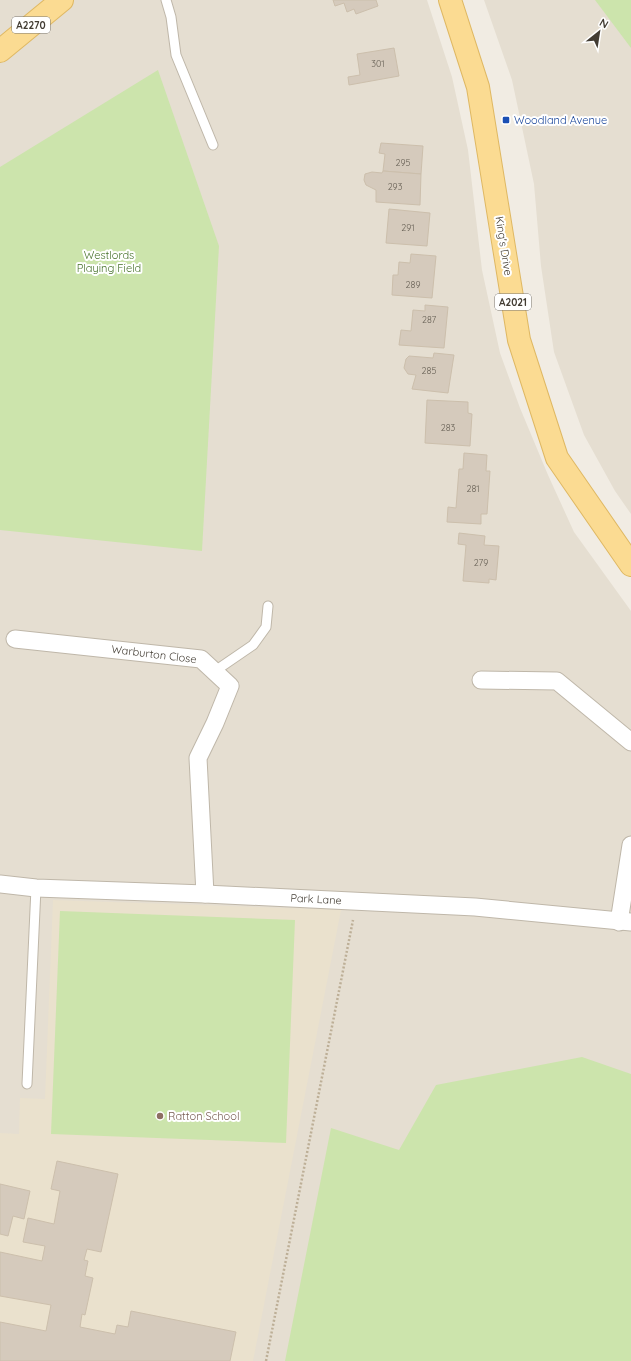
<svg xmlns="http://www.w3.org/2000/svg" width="631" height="1361" viewBox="0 0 631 1361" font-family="Quicksand,sans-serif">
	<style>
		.residential { fill: #e5ded1 }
		.education { fill: #eae1cd }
		.green { fill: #cce4ac }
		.building { fill: #d5cabc; stroke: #ccbfac }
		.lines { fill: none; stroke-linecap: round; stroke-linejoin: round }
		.service-casing { stroke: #bfb7a9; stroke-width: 11 }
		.minor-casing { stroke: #bfb7a9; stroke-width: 19 }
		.primary-casing { stroke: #dfb863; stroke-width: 24 }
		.path { stroke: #bdaf97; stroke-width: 2.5; stroke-dasharray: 2 2; stroke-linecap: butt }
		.service { stroke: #fff; stroke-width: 9 }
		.minor { stroke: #fff; stroke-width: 17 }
		.primary { stroke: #fbdb92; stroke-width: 22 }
		.transit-dot { fill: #1a4fb4; stroke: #fff; stroke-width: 1.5 }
		.education-dot { fill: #8d6e63; stroke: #fff; stroke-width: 1.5 }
		.labels { text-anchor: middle; stroke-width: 4; stroke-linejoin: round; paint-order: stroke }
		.number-label { font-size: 9px; fill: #676055 }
		.shield { fill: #fff; stroke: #7b7670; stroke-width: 1 }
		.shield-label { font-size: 10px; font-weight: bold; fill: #423c33 }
		.transit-label { font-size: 11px; fill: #164399; stroke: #fff; text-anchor: start }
		.street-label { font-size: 11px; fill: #423c33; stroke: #fff }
		.park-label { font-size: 11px; fill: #467129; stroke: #fff }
		.education-label { font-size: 11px; fill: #785e54; stroke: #fff; text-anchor: start }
	</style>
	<rect width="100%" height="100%" fill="#f1ece3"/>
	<g class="residential">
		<path d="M0,0H427L452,77L468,150L482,270L500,353L520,408L548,475L574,532L631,611V1361H0Z"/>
		<path d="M484,0H631V514L615,491L584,435L554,352L541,266L534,184L512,80Z"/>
	</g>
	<path class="education" d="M53,900L341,910L253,1361H0V1133L19,1134L20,1098L45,1099Z"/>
	<g class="green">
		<path d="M595,0H631V48Z"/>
		<path d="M158,70L219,246L202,551L0,530V167Z"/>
		<path d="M60,911L295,920L286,1143L51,1134Z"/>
		<path d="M582,1057L631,1074V1361H285L331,1128L399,1150L436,1085Z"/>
	</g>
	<g class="building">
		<path d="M333,0H376L378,6L356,14L354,9L347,12L344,3L335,6Z"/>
		<path d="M394,48L399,76L349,85L348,77L360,75L357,54Z"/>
		<path d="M381,143L423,146L421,174L383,171L385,154L379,153Z"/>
		<path d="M383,171L421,174L420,205L376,202V190L366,185L364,180L365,174L372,172L382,173Z"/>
		<path d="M389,209L430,213L427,246L386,243Z"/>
		<path d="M411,254L436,256L432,298L392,295L393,275H398L399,262L410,263Z"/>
		<path d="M425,305L448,307L444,348L399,345L401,330L411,331L413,310L425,311Z"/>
		<path d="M434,353L454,355L448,393L412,389L416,375L408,374L404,368L406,359L409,356L433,358Z"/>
		<path d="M427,400L468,402V413L472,414L470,446L425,443Z"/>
		<path d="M464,453L487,455L486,471H490L487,514H481V524L447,522L448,507L456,508L459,469H463Z"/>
		<path d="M459,533L485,536L484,545L499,546L496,580L489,579V583L463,581L466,545L458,544Z"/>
		<path d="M57,1161L118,1174L101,1252L87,1249L84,1260L88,1261L85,1276L93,1278L85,1315L82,1314L80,1327L115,1334L117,1325L128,1327L131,1311L236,1332L230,1361H0V1322L46,1331L51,1305L0,1296V1252L42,1261L45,1246L23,1242L28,1218L54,1224L60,1191L51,1189Z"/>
		<path d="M0,1184L30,1191L24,1219L13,1216L8,1236L0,1234Z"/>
	</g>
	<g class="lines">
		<defs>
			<g id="service">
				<path d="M166,0L171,17L176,55L213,145"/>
				<path d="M215,671L253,645L266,627L268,606"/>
				<path d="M27,1084L36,888"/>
			</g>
			<g id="minor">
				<path d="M15,639L201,659L230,686L215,723L198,758L205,894"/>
				<path d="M481,680L557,681L631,742"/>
				<path d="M0,884L36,888L205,894L475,907L631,922"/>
				<path d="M619,922L631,845"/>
			</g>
			<g id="primary">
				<path d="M450,0L478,87L519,340L557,458L631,565"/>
				<path d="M0,51L62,0"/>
			</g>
		</defs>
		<use href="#service" class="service-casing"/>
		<use href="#minor" class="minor-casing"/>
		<use href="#primary" class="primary-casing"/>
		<path class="path" d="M266,1361L353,920"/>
		<use href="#service" class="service"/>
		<use href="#minor" class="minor"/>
		<use href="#primary" class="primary"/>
	</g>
	<rect class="transit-dot" x="502" y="116" width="8" height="8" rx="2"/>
	<circle class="education-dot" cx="160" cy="1116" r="4"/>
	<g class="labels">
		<g class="number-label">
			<text x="378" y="67">301</text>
			<text x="403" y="166">295</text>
			<text x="395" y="190">293</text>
			<text x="408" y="231">291</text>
			<text x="413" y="288">289</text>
			<text x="429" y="323">287</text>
			<text x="429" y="374">285</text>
			<text x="448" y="431">283</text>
			<text x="473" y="492">281</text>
			<text x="481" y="566">279</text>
		</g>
		<g class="shield">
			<rect x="12" y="17" width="38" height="16" rx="3"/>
			<rect x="495" y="294" width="36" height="16" rx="3"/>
		</g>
		<g class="shield-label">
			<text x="31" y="29">A2270</text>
			<text x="513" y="306">A2021</text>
		</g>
		<g class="transit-label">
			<text x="514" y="124">Woodland Avenue</text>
		</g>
		<g class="street-label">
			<text transform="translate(504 246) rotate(81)" y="4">King's Drive</text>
			<text transform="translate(154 654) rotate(7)" y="4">Warburton Close</text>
			<text transform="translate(316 899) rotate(3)" y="4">Park Lane</text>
		</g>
		<g class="park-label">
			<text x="109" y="259">Westlords<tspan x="109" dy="13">Playing Field</tspan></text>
		</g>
		<g class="education-label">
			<text x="168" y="1120">Ratton School</text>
		</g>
	</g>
	<g transform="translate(599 32) rotate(30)" stroke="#ffffff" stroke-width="3" paint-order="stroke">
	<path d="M0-3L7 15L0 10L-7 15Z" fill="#423c33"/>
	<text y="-6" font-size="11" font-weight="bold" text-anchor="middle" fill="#423c33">N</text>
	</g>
</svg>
